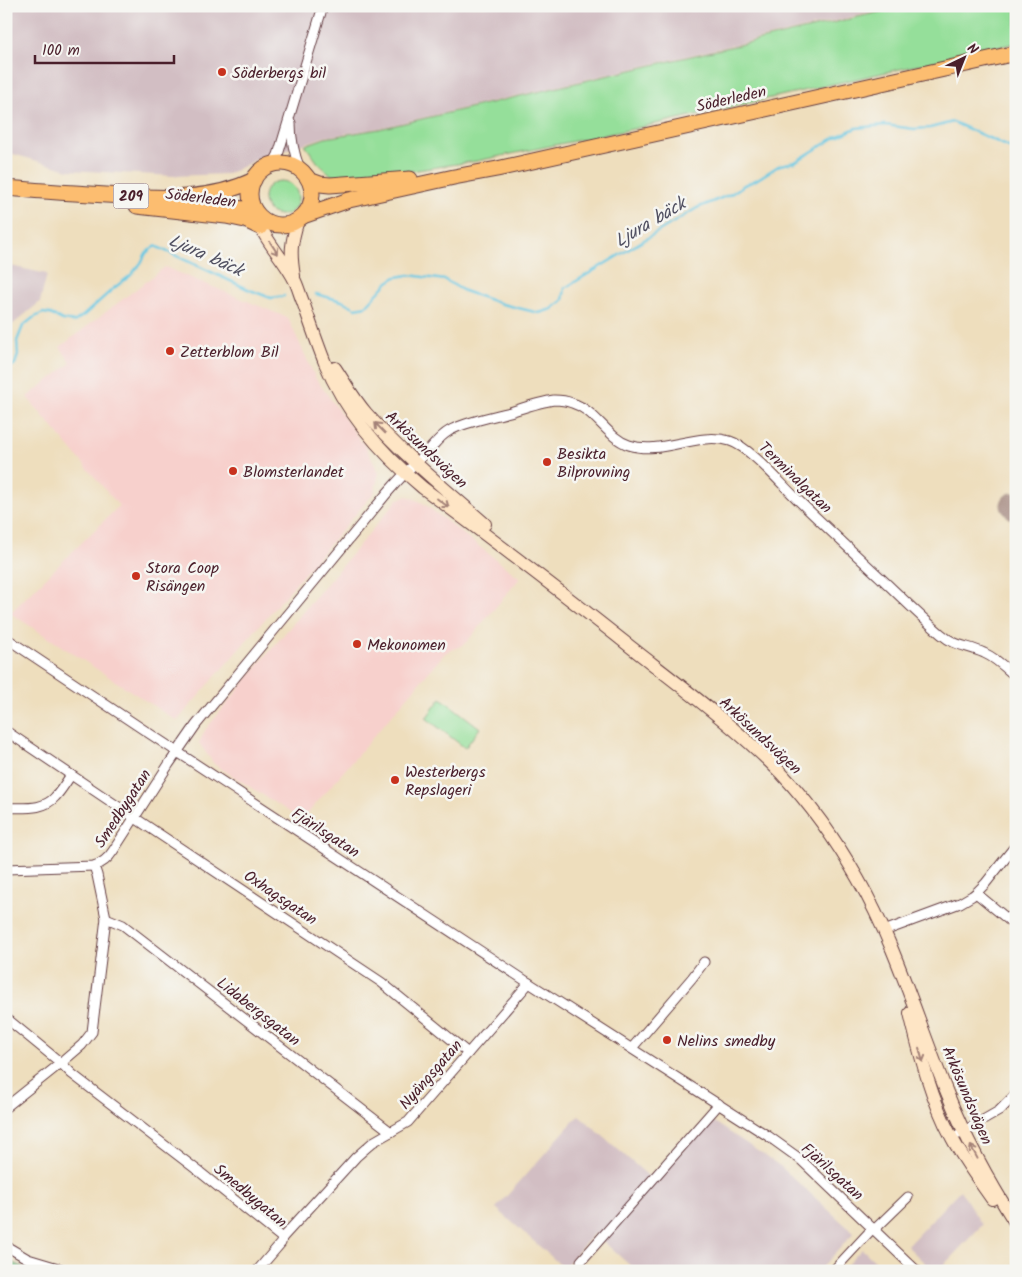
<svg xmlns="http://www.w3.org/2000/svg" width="1022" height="1277" viewBox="0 0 1022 1277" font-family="Kalam,sans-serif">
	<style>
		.built { fill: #f7d0cc }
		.industrial { fill: #d2bec3 }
		.green { fill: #95df9a; stroke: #707f62 }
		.forest { fill: #78be82; stroke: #616e56 }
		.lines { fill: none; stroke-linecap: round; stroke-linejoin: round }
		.stream { stroke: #64c6e2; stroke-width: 2.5 }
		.taxiway { stroke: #9c7e74; stroke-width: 25 }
		.minor-casing { stroke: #633c41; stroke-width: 11 }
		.secondary-casing { stroke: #633c41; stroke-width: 14 }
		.primary-casing { stroke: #633c41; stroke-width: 17 }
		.minor { stroke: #fff; stroke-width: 9 }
		.secondary { stroke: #fee5c5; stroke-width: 12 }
		.primary { stroke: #fcbd6f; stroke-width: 15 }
		.oneway { stroke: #a48278 }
		.poi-dot { fill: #c8321e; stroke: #f6f6f2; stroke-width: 2 }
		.labels { text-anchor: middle; stroke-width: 5; stroke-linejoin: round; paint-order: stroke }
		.shield { fill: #f6f6f2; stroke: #7e6067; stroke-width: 1 }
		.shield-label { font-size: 15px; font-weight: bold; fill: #4a1f2b }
		.poi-label { font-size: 16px; fill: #4a1f2b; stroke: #f6f6f2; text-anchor: start }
		.street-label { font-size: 16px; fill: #4a1f2b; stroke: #f6f6f2 }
		.water-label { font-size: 18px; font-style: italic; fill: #525162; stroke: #f6f6f2 }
	</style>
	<rect width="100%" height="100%" fill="#f6f6f2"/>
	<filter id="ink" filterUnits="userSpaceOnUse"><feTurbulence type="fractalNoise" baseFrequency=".02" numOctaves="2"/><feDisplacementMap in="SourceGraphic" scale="10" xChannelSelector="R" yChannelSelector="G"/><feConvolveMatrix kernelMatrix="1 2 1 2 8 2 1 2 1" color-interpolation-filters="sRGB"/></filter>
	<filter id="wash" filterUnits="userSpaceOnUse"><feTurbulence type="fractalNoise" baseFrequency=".0096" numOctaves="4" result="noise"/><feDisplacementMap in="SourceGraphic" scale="20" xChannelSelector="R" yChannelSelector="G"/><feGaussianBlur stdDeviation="1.12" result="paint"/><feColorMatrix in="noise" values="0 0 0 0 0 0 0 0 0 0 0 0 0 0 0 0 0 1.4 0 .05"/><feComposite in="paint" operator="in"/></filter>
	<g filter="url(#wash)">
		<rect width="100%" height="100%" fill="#eedebd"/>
		<g class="built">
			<path d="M165,267L288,318L316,379L366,448L379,473L374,493L177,721L10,613L119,506L27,397L71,363L60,347Z"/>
			<path d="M408,496L423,503L520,578L465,644L445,653L302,820L214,764L199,743L205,730L269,652L398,499Z"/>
		</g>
		<g class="industrial">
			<path d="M6,6H899L379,128L324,137L255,160L228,174L173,176L69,170L6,152Z"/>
			<path d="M6,265L47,274L40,302L6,330Z"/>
			<path d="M579,1115L655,1182L710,1119L780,1166L854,1233L819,1271H636L594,1233L564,1268L496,1208Z"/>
			<path d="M960,1190L982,1225L938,1271H933L907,1246Z"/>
			<path d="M862,1249L885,1271H841Z"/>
		</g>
		<g class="green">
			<path d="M905,6H1016V43L633,129L477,161L339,182L318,163L305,145L325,138L379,129Z"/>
			<circle cx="281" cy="198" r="17"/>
			<path d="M441,698L480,728L465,748L426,718Z"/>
		</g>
		<path class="forest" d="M6,1260L33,1271H6Z"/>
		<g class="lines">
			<g class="stream">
				<path d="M316,294L342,301L356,308L366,306L388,282L396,277L409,275L445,280L464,291L502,304L539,313L552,309L563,300L565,288L697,208L731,194L744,185L756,180L780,165L795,162L834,138L856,128L885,125L914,129L930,128L953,122L1009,147L1016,153"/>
				<path d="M6,370L15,364L18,355L17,341L23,326L33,318L43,313L50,314L63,320L74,322L84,315L114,288L130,276L141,263L146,253L155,246L250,290L271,298L284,296"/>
			</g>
			<path class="taxiway" d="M1013,505L1016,508"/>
		</g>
	</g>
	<g filter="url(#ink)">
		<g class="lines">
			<defs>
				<g id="minor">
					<path d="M291,123C291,140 294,154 300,169"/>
					<path d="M273,164L278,155L323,6"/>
					<path d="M6,638L144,730L529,983L768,1136L800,1159L917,1271"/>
					<path d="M6,731L141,822L381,982L468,1053"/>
					<path d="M6,808C22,807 43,811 55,797C61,791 66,782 71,775"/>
					<path d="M94,866L97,875L106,918L92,1032L82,1045L61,1063L72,1074L201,1173L282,1238"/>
					<path d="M6,869L94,866C103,863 108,859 113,851L169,764L196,725L388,492C400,478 413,465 427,452C434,445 440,436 449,431C464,422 492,417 510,412C523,408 540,402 554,400C559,400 567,401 572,403C596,410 606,437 629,445C661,456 697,431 730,441C750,447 781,484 798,500C826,527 854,553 883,580C902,598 921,617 941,634C956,647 967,645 984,653C996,658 1006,668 1016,677"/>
					<path d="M976,893L1016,926"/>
					<path d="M106,918L123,925L391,1132"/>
					<path d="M884,931L960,903L972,896L976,893L985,884L1016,845"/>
					<path d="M6,1018L61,1063L6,1107"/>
					<path d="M632,1048L692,978L704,962"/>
					<path d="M959,1134L999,1111L1016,1094"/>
					<path d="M874,1230L908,1197"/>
					<path d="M6,1246L28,1259L68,1271"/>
					<path d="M581,1261L719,1104"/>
					<path d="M257,1271L281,1243L282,1238L356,1157L373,1142L408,1122L529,983"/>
					<path d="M833,1271L873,1228"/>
				</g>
				<g id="secondary">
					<path d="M257,219C264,240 285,260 295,281C298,287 300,295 303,302C310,322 317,343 325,363C345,412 382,454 423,488C493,540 563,593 632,648C683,688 736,727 781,773C811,805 837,842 858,879C897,947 918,1023 948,1095C966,1140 990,1183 1016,1224"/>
					<path d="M294,276C290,252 291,243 298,220"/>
					<path d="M335,368C345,383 354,399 366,413C402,454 444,488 485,524"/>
					<path d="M910,1013C920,1055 931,1099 952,1138C963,1159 978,1179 992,1199"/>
				</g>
				<g id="primary">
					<circle cx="281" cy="194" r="31"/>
					<path d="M309,180L320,184L330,185L410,179"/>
					<path d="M6,188C40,191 73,193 106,195C156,198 207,203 254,180"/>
					<path d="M137,206L226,216L245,220L260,227"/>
					<path d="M186,206H214L254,210"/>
					<path d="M303,216L349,200L454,177L497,169L1016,53"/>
				</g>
			</defs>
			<use href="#minor" class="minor-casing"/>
			<use href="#secondary" class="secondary-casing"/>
			<use href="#primary" class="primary-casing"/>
			<use href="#minor" class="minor"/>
			<use href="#secondary" class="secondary"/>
			<use href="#primary" class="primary"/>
		</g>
		<defs><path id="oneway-shaft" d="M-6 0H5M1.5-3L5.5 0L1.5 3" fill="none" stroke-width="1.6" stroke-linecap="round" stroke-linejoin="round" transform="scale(1.25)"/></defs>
		<g class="oneway">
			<use href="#oneway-shaft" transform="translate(274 248) rotate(57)"/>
			<use href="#oneway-shaft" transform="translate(380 428) rotate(-134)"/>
			<use href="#oneway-shaft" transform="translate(443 503) rotate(37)"/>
			<use href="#oneway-shaft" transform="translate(921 1055) rotate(75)"/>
			<use href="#oneway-shaft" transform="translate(974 1152) rotate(-118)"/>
		</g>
	</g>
	<g class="poi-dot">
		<circle cx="222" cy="72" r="5"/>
		<circle cx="170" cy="351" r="5"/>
		<circle cx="547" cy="462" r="5"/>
		<circle cx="233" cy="471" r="5"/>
		<circle cx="136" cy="576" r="5"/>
		<circle cx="357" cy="644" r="5"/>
		<circle cx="395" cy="780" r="5"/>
		<circle cx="667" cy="1040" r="5"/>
	</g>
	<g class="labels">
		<rect class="shield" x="113.5" y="183.5" width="35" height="25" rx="4"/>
		<g class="shield-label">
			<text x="131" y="201">209</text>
		</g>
		<g class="poi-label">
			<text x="232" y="78">Söderbergs bil</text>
			<text x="180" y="357">Zetterblom Bil</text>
			<text x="557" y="459">Besikta<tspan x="557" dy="18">Bilprovning</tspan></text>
			<text x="243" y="477">Blomsterlandet</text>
			<text x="146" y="573">Stora Coop<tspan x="146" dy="18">Risängen</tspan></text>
			<text x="367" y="650">Mekonomen</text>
			<text x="405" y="777">Westerbergs<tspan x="405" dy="18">Repslageri</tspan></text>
			<text x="677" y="1046">Nelins smedby</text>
		</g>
		<g class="street-label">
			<text transform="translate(731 98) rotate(-13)" y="6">Söderleden</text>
			<text transform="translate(201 197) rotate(7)" y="6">Söderleden</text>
			<text transform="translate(427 449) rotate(43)" y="6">Arkösundsvägen</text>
			<text transform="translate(796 477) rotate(44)" y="6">Terminalgatan</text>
			<text transform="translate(761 735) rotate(43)" y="6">Arkösundsvägen</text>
			<text transform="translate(122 808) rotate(-57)" y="6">Smedbygatan</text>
			<text transform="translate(326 832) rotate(33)" y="6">Fjärilsgatan</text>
			<text transform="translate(281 897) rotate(34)" y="6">Oxhagsgatan</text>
			<text transform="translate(259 1011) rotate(38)" y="6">Lidabergsgatan</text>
			<text transform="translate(430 1074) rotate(-49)" y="6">Nyängsgatan</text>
			<text transform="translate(968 1095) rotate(67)" y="6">Arkösundsvägen</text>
			<text transform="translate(833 1171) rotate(42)" y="6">Fjärilsgatan</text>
			<text transform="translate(251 1195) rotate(40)" y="6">Smedbygatan</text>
		</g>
		<g class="water-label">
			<text transform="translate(650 222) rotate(-31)" y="6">Ljura bäck</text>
			<text transform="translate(206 255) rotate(24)" y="6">Ljura bäck</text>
		</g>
	</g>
	<rect width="1022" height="1277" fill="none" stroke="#f6f6f2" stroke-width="25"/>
	<g transform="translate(964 58) rotate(43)" stroke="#f6f6f2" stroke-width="4" paint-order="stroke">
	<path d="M0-4L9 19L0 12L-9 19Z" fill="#4a1f2b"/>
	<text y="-8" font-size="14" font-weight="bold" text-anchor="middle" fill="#4a1f2b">N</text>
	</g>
	<path d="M35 55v8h139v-8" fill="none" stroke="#4a1f2b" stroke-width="2.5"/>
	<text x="42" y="55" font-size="15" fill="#4a1f2b" stroke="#f6f6f2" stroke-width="4" paint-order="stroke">100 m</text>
</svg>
